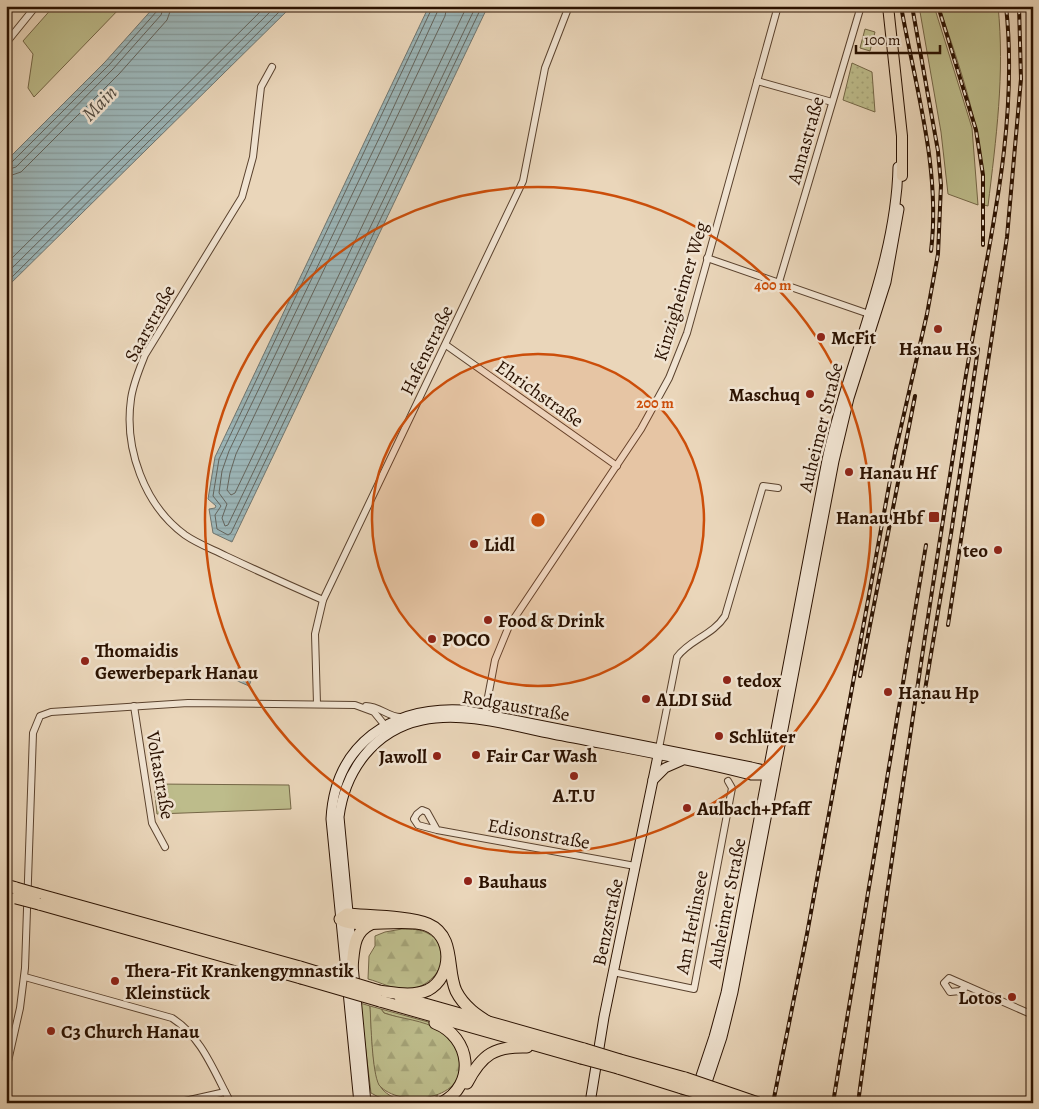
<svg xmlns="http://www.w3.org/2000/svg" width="1039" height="1109" viewBox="0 0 1039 1109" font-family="Alegreya,serif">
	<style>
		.green { fill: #bdbc8b; stroke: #746646 }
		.forest { fill: url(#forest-firs); stroke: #746646 }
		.park { fill: url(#park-dots); stroke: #746646 }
		.water { fill: url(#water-rules); stroke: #6e7570 }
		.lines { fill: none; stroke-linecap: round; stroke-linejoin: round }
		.shore { stroke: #63645d; stroke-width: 1 }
		.street-casing { stroke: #5a422e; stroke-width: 8 }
		.secondary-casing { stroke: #2a1100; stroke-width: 11 }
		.primary-casing { stroke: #2a1100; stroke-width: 12 }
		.highway-casing { stroke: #2a1100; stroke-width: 13 }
		.street { stroke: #f1e4d2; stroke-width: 6 }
		.secondary { stroke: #f1e4d2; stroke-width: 9 }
		.primary { stroke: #ead6ba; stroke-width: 10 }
		.highway { stroke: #ead6ba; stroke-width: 11 }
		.rail-casing { stroke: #2a1100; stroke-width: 4 }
		.rail { stroke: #f1e4d2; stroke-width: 2; stroke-dasharray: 5.5; stroke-linecap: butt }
		.highway-bridge-casing { stroke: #2a1100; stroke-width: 13; stroke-linecap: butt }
		.highway-bridge { stroke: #ead6ba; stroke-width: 11 }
		.ring { fill: none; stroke: #cc4e0a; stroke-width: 2.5 }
		.poi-dot { fill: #8f2418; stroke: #f1e4d2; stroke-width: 2 }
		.labels { text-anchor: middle; stroke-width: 5; stroke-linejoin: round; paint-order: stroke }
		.street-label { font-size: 19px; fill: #2a1100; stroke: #f1e4d2 }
		.poi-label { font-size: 19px; font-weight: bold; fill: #2a1100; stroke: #f1e4d2; text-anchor: start }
		.water-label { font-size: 20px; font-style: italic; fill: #524b41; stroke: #f1e4d2 }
		.centre { fill: #cc4e0a; stroke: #f1e4d2; stroke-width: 2.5 }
		.ring-label { font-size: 15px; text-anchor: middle; font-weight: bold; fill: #cc4e0a; stroke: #f1e4d2; stroke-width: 5; stroke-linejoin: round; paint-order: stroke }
	</style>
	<defs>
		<pattern id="forest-firs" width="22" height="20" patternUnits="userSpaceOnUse" patternTransform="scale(1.25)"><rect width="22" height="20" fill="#bdbc8b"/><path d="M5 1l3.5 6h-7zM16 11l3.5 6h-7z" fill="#a3a176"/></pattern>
		<pattern id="park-dots" width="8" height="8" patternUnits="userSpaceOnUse" patternTransform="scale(1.25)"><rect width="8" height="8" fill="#bdbc8b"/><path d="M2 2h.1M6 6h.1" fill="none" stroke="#a3a176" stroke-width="1.8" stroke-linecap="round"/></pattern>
		<pattern id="water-rules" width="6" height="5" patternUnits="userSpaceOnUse" patternTransform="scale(1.25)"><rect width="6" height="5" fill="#9cb7ba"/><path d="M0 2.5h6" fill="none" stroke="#879c9e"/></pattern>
	</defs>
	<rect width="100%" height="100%" fill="#ead6ba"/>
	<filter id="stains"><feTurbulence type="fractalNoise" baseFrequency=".004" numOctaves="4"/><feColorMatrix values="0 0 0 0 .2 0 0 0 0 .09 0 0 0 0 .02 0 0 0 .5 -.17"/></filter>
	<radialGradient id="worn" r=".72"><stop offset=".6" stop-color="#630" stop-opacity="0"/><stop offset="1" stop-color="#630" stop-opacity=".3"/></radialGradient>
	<g class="green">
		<path d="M54,6H122L34,97L28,88L33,54L23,41Z"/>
		<path d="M919,6H934L972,128L978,205L948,194L941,132Z"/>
		<path d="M939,6H998C1005,74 996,139 988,206L984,205C985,136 961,71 939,6Z"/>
		<path d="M865,29L875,32L870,51L860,48Z"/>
		<path d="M154,784L289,785L291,809L157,814Z"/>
		<path d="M360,1003L370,1006C372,1024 371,1078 383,1090C392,1099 403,1101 415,1103L386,1101L371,1093Z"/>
		<path d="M381,1009L439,1025L437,1103H428L436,1101L437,1029L384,1013Z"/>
	</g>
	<g class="forest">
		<path d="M402,929C411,929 421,929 429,934C457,950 437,989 406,989C394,990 380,982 368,979L369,956L375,946V936L385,932Z"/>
		<path d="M370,1006L381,1009L384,1013C401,1019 424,1020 439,1030C450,1037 455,1043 459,1056C472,1101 399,1109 379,1085C372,1072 371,1024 370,1006Z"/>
	</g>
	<path class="park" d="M852,63L872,72L875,112L843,100Z"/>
	<g class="water">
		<path d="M155,6H292L6,288V161L105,62Z"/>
		<path d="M429,6H488L232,542L213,533L209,509L215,508L216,506L208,499L215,457Z"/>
		<path d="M237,668L253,675L249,686L233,679Z"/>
	</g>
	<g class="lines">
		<g class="shore">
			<path d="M433,6L219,459L213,496L221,506L215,515L217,529L228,535L231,533L482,6"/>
			<path d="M440,6L385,126L229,451L222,471L219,493L227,504L222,518L225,526L228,525L476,6"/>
			<path d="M447,6L445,16L236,454L230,473L227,490L231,495L235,493L467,6"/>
			<path d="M6,164L12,162L109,65L157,11L158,6"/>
			<path d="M6,170L16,167L113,69L161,15L164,6"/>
			<path d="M6,177L21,172L119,74L167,20L172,6"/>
			<path d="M6,264L266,6"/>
			<path d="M6,274L276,6"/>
			<path d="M6,283L285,6"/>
		</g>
		<defs>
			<g id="street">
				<path d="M6,43L36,6"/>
				<path d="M272,67L261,87L253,157L242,197L145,355C139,370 133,384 131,399C124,448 144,505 185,535C198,544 212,549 226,556C258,571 291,586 323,600"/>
				<path d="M757,81L832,102"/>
				<path d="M707,258L869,314"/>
				<path d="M779,282L861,6"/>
				<path d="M446,345L617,466"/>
				<path d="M317,704L315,634L323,600L523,181L545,68L569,6"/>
				<path d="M134,706L152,823L165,847"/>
				<path d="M366,706C380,706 389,718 402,717"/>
				<path d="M484,718L495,660L509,626L641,429L669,378L687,333L778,6"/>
				<path d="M659,748L677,657C689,640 713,635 725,616L763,486L778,488"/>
				<path d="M437,830L418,825L414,819L417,814L422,810L427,812L437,830L635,866"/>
				<path d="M613,972L694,989L732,788L728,781"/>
				<path d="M25,977L172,1018C202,1037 214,1072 231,1103"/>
				<path d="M967,986L960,991L950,992L944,983L949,978L1033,1015"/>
				<path d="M6,1070L20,1008L25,968L33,733L40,716L51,712L188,703L355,705L374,712L387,728"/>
				<path d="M176,1103L225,1092"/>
			</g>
			<g id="secondary">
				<path d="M653,780L665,768L681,761"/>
				<path d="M359,1103L331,819C335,744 392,706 463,710L751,767L764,770L770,776"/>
				<path d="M366,1103L339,817C345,771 374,730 422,720C464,711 512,726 553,734C619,747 686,758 751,775H762L769,773"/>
				<path d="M590,1103L604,1017L659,751"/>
				<path d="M692,1103L714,1037L726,993L827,460C847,363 896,266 898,167"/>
				<path d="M700,1103L722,1037L733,992L834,461L849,398L886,282L899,209"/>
			</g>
			<path id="primary" d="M888,6L902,136V176"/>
			<g id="highway">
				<path d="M6,885L16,888"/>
				<path d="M37,894L300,967"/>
				<path d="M39,904L301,978"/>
				<path d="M352,967C354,950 353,932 371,924"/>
				<path d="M379,991C395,993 413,997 428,990C453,977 454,935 426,925C404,917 353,930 340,919L347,914C368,916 410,916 428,924C456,936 446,969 456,991C464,1007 478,1016 493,1025"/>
				<path d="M400,997L584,1049"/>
				<path d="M380,1001L581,1058"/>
				<path d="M435,1023C471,1037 477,1085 441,1103"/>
				<path d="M620,1060L685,1078"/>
				<path d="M618,1068L682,1088"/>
				<path d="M467,1083C482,1054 495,1046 527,1047"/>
				<path d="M361,1103H379"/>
			</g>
		</defs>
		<use href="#street" class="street-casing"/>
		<use href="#secondary" class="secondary-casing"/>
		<use href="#primary" class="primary-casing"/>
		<use href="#highway" class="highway-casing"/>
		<use href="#street" class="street"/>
		<use href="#secondary" class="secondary"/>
		<use href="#primary" class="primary"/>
		<use href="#highway" class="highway"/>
		<defs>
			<g id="rail">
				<path d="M901,6C915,86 941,169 931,251"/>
				<path d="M938,6L976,130L983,175V245"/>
				<path d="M948,625L1007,237L1021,79L1019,6"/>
				<path d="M860,676L915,396"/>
				<path d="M923,702L951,534L978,349"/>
				<path d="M773,1103L807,934L895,453L927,314L938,254L941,185L938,151L912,6"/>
				<path d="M833,1103L926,545"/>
				<path d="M858,1103C890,864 926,625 964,387C984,261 1020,134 1006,6"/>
			</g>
		</defs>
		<use href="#rail" class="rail-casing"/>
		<use href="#rail" class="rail"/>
		<defs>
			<g id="highway-bridge">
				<path d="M16,888L37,894"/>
				<path d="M16,898L39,904"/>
				<path d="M300,967L379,991"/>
				<path d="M301,978L380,1001"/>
				<path d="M584,1049L620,1060"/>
				<path d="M581,1058L618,1068"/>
				<path d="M685,1078L758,1103"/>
				<path d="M682,1088L731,1103"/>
			</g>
		</defs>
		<use href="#highway-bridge" class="highway-bridge-casing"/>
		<use href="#highway-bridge" class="highway-bridge"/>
	</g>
	<circle cx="538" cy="520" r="166" fill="#cc4e0a" fill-opacity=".12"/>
	<g class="ring">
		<circle cx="538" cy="520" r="166"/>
		<circle cx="538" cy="520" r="333"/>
	</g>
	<g class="poi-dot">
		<circle cx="938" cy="329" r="5"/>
		<circle cx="821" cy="337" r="5"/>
		<circle cx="810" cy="394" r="5"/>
		<circle cx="849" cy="472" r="5"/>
		<rect x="928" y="511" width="12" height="12" rx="2.5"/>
		<circle cx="474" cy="544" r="5"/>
		<circle cx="998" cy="550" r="5"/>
		<circle cx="488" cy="620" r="5"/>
		<circle cx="432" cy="639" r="5"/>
		<circle cx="85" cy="661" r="5"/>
		<circle cx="727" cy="680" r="5"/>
		<circle cx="888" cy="692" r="5"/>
		<circle cx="646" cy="699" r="5"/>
		<circle cx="719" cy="736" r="5"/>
		<circle cx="476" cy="755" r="5"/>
		<circle cx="437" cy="756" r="5"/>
		<circle cx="574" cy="776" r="5"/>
		<circle cx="687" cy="808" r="5"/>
		<circle cx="468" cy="881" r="5"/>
		<circle cx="115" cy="981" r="5"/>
		<circle cx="1012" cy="997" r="5"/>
		<circle cx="51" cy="1031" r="5"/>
	</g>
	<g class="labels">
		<g class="street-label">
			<text transform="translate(805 140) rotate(-74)" y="7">Annastraße</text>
			<text transform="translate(680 291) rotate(-73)" y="7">Kinzigheimer Weg</text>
			<text transform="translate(149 323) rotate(-61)" y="7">Saarstraße</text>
			<text transform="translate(426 350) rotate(-64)" y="7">Hafenstraße</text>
			<text transform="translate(540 393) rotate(35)" y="7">Ehrichstraße</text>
			<text transform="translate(820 427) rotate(-76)" y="7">Auheimer Straße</text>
			<text transform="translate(516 705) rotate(10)" y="7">Rodgaustraße</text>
			<text transform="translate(161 775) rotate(80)" y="7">Voltastraße</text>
			<text transform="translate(539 833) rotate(10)" y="7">Edisonstraße</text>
			<text transform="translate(726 903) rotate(-79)" y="7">Auheimer Straße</text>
			<text transform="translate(607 922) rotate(-78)" y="7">Benzstraße</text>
			<text transform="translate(691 922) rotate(-79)" y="7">Am Herlinsee</text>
		</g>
		<g class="poi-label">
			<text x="831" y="344">McFit</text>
			<text x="938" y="355" text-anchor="middle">Hanau Hs</text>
			<text x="800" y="401" text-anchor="end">Maschuq</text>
			<text x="859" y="479">Hanau Hf</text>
			<text x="923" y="524" text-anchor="end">Hanau Hbf</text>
			<text x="484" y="551">Lidl</text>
			<text x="988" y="557" text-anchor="end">teo</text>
			<text x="498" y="627">Food &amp; Drink</text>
			<text x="442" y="646">POCO</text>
			<text x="95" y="657">Thomaidis<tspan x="95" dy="22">Gewerbepark Hanau</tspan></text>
			<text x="737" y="687">tedox</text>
			<text x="898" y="699">Hanau Hp</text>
			<text x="656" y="706">ALDI Süd</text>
			<text x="729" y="743">Schlüter</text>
			<text x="486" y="762">Fair Car Wash</text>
			<text x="427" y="763" text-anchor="end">Jawoll</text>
			<text x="574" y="802" text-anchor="middle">A.T.U</text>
			<text x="697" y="815">Aulbach+Pfaff</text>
			<text x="478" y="888">Bauhaus</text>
			<text x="125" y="977">Thera-Fit Krankengymnastik<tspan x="125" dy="22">Kleinstück</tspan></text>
			<text x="1002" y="1004" text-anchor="end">Lotos</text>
			<text x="61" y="1038">C3 Church Hanau</text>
		</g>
		<g class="water-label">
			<text transform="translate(99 103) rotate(-46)" y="7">Main</text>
		</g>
	</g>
	<circle cx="538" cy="520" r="8" class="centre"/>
	<g class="ring-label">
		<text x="773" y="290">400 m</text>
		<text x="655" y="408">200 m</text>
	</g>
	<rect width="1039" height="1109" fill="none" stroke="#ead6ba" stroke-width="25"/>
	<rect x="8" y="8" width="1024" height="1094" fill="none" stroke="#2a1100" stroke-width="2.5"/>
	<rect x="12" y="12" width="1014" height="1084" fill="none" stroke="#2a1100"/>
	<path d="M856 45v8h84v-8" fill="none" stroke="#2a1100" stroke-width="2.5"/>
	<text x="864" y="45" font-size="15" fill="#2a1100" stroke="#f1e4d2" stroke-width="4" paint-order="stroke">100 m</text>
	<rect width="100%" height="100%" filter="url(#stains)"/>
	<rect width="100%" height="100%" fill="url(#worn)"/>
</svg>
